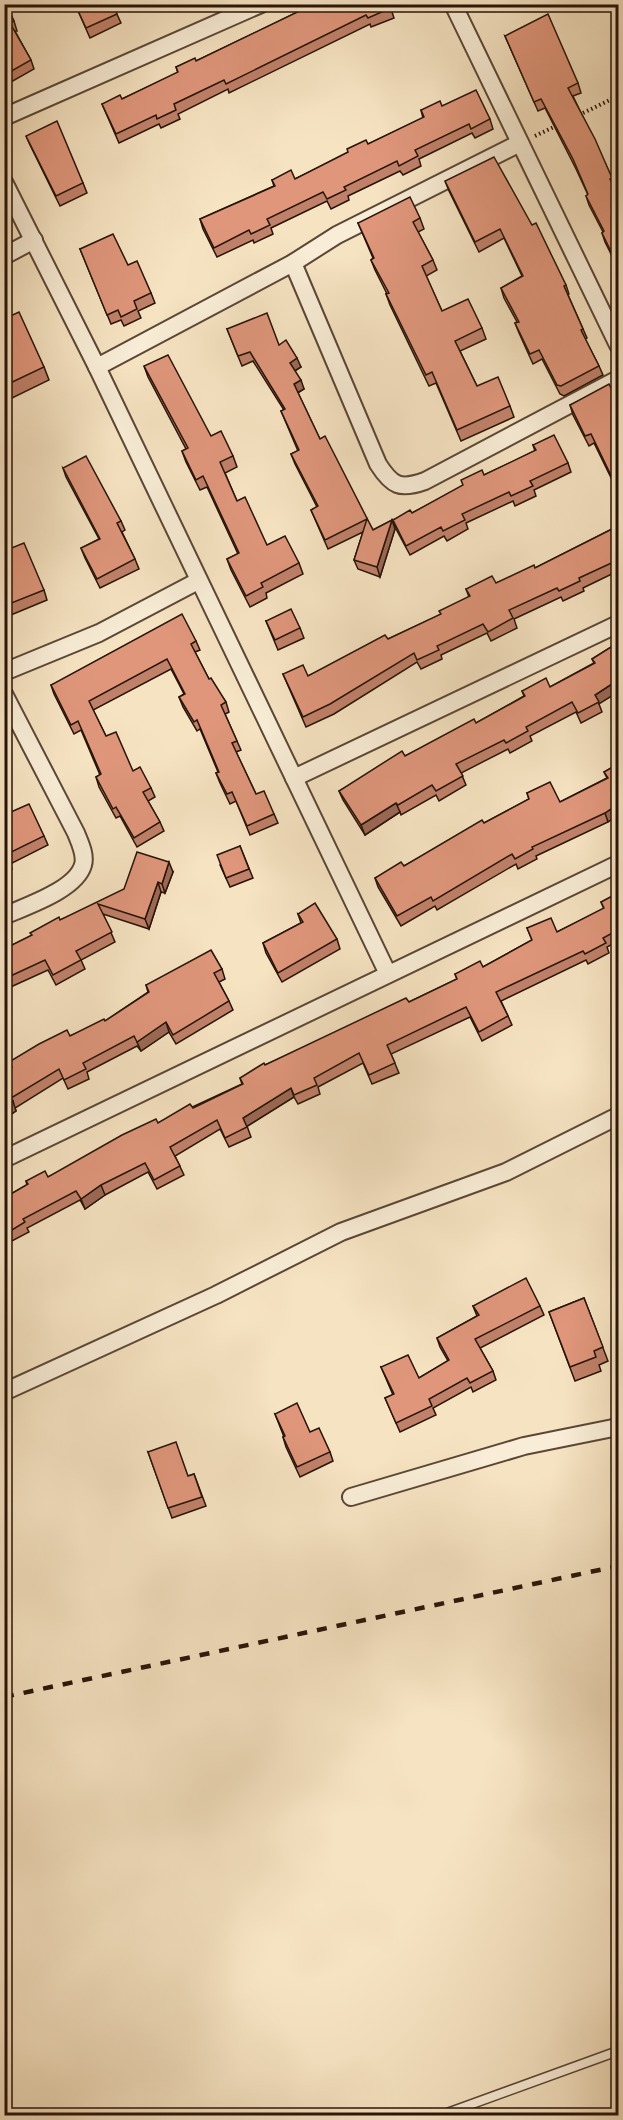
<svg xmlns="http://www.w3.org/2000/svg" width="623" height="2120" viewBox="0 0 623 2120" font-family="'EB Garamond',serif">
	<style>
		.lines { fill: none; stroke-linecap: round; stroke-linejoin: round }
		.service-casing { stroke: #5b4736; stroke-width: 11 }
		.minor-casing { stroke: #5b4736; stroke-width: 20 }
		.path { stroke: #271308; stroke-width: 4; stroke-dasharray: 1.5 3; stroke-linecap: butt }
		.service { stroke: #f9edd7; stroke-width: 8 }
		.minor { stroke: #f9edd7; stroke-width: 16 }
		.rail { stroke: #271308; stroke-width: 4.5; stroke-dasharray: 10 10; stroke-linecap: butt }
		.wall { fill: #c0816a; stroke: #271308; stroke-width: 1.5 }
		.shaded-wall { fill: #9c6956; stroke: #271308; stroke-width: 1.5 }
		.building { fill: #df967b; stroke: #271308; stroke-width: 1.5 }
	</style>
	<rect width="100%" height="100%" fill="#f6e3c2"/>
	<filter id="stains"><feTurbulence type="fractalNoise" baseFrequency=".00333" numOctaves="4"/><feColorMatrix values="0 0 0 0 .2 0 0 0 0 .09 0 0 0 0 .02 0 0 0 .5 -.17"/></filter>
	<radialGradient id="worn" r=".72"><stop offset=".6" stop-color="#630" stop-opacity="0"/><stop offset="1" stop-color="#630" stop-opacity=".3"/></radialGradient>
	<g class="lines">
		<defs>
			<path id="service" d="M439,2116L618,2051"/>
			<g id="minor">
				<path d="M453,4L618,345"/>
				<path d="M4,117L261,4"/>
				<path d="M4,182L97,367L388,974"/>
				<path d="M4,256L34,240"/>
				<path d="M293,263L378,464C392,486 400,490 425,481L618,379"/>
				<path d="M97,367L293,263L337,235L520,143"/>
				<path d="M4,672L99,633L198,581"/>
				<path d="M4,694L76,833C80,843 86,855 83,865C76,890 26,906 4,916"/>
				<path d="M294,778L618,624"/>
				<path d="M4,1159L618,864"/>
				<path d="M4,1392L216,1295L341,1232L506,1172L618,1116"/>
				<path d="M351,1497L524,1446L618,1427"/>
			</g>
		</defs>
		<use href="#service" class="service-casing"/>
		<use href="#minor" class="minor-casing"/>
		<g class="path">
			<path d="M579,115L618,96"/>
			<path d="M535,136L558,125"/>
		</g>
		<use href="#service" class="service"/>
		<use href="#minor" class="minor"/>
		<path class="rail" d="M4,1697L618,1566"/>
	</g>
	<g class="wall">
		<path d="M4,4L14,21L17,31H15L31,60L34,69L11,82L4,71Z"/>
		<path d="M75,4H116L118,9L115,10L121,23L90,38Z"/>
		<path d="M175,4H190L178,11Z"/>
		<path d="M314,4H405L392,12L394,18L371,27L370,24L229,93L228,89L178,114L180,119L161,128L159,124L119,143L102,104L122,99L178,73L176,67L196,61Z"/>
		<path d="M505,36L578,83L581,93L573,96L612,178L616,187L614,188L618,196V268L605,242L602,233L603,232L589,205L586,196L588,195L576,169L545,108L538,111Z"/>
		<path d="M442,106L490,119L493,129L475,138L472,133L419,159L421,166L403,175L400,171L348,196L349,200L331,209L327,201L271,228L273,234L254,243L253,240L217,257L203,229L200,219L274,186L272,180L295,179L423,118L421,110Z"/>
		<path d="M26,136L83,183L87,193L60,206L30,145Z"/>
		<path d="M445,181L566,285L569,294L568,295L587,338L585,339L599,366L603,375L564,396L560,394L542,359L533,364L519,333L515,323L517,322L504,298L501,288L522,276L504,238L479,252L449,191Z"/>
		<path d="M420,218L424,229L418,232L433,260L437,270L426,276L442,311L482,328L486,339L460,351L477,386L510,406L514,417L461,441L436,383L429,386L390,305L386,294H387L375,270L371,260L373,258L358,223Z"/>
		<path d="M80,249L128,265L151,293L155,303L138,311L141,318L124,326L121,320L111,324Z"/>
		<path d="M4,319L44,367L49,380L10,399L4,386Z"/>
		<path d="M227,329L279,345L301,367L295,371L304,389L298,393L320,439L373,530L392,520L395,529L380,577L358,569L354,560L363,532L328,549L311,510L317,507L295,464L291,454L298,451L281,411L284,410L253,361L242,366Z"/>
		<path d="M144,366L211,436L233,456L237,467L225,473L237,501L267,545L299,563L303,574L266,593L267,598L250,607L231,570L227,559L238,554L207,487L200,490L186,462L182,451L186,449L148,377Z"/>
		<path d="M618,384V504L613,490L616,488L594,443L589,446L573,415L570,405Z"/>
		<path d="M533,445L568,463L571,472L534,490L536,496L515,506L513,501L466,523L468,529L447,541L444,536L410,555L396,529L393,520L412,513L484,475L535,451Z"/>
		<path d="M63,468L121,521L125,530L122,532L135,559L139,569L100,588L85,558L81,548L99,539L66,477Z"/>
		<path d="M618,526V571L583,588L584,591L563,601L561,597L514,619L517,628L491,641L487,633L441,655L442,659L421,669L417,662L334,714L306,727L283,674L308,676L440,615L469,597L466,589L496,583L535,568Z"/>
		<path d="M4,551L44,590L47,600L6,617L8,623L4,625Z"/>
		<path d="M266,621L300,628L304,638L278,650Z"/>
		<path d="M196,641L200,650L195,652L209,679L226,702L229,712L225,714L241,750L236,752L256,794L274,814L278,823L250,835L236,801L230,804L220,783L216,773L218,772L200,729L197,731L183,707L179,697L184,694L171,669L93,710L106,736L133,771L151,788L155,797L148,801L160,822L164,831L137,847L120,816L116,818L99,787L96,777L100,775L81,730L74,734L54,694L51,685Z"/>
		<path d="M611,647L599,704L602,712L581,723L576,712L530,736L532,741L510,753L508,749L461,773L466,785L439,801L436,795L401,815L400,812L365,835L343,800L339,791L405,756L476,723L524,696L522,691L550,687L594,663L592,659Z"/>
		<path d="M618,764L608,822L536,856L537,859L518,869L516,864L437,910L435,906L401,926L378,887L375,878L404,866L529,799L527,793L560,802L607,778L604,772Z"/>
		<path d="M4,815L44,836L48,845L10,864L12,869L4,872Z"/>
		<path d="M240,846L253,878L230,887L220,865Z"/>
		<path d="M173,872L165,893L161,892L149,929L103,914L115,942L81,960L85,969L56,985L48,970L4,990V949L31,936L60,920Z"/>
		<path d="M618,893V941L607,947L609,953L588,964L586,960L501,1001L508,1016L512,1025L482,1041L470,1017L391,1054L399,1073L372,1084L363,1063L318,1087L320,1094L298,1104L294,1097L247,1126L251,1137L229,1147L220,1129L175,1156L184,1175L157,1189L148,1172L105,1195L85,1209L80,1200L27,1228L29,1232L10,1242L7,1236L4,1238V1198L27,1185L26,1181L48,1177L158,1123L242,1084L240,1078L265,1065L409,1002L457,979L455,974L483,967L532,940L527,928L557,932L604,909L601,902Z"/>
		<path d="M298,914L337,939L340,949L282,982L266,953L263,943L301,923Z"/>
		<path d="M222,969L225,979L219,982L229,1001L233,1010L176,1044L169,1032L141,1051L137,1046L87,1072L89,1079L68,1089L63,1078L15,1108L16,1111L4,1119V1072L11,1068L9,1062L105,1021L148,992L146,985Z"/>
		<path d="M584,1298L608,1361L599,1365L601,1371L575,1381L549,1312Z"/>
		<path d="M473,1306H540L544,1315L480,1348L493,1371L496,1380L473,1392L471,1387L433,1408L436,1415L400,1432L385,1398L393,1395L381,1367L419,1378L448,1361L440,1347L437,1338L477,1316Z"/>
		<path d="M275,1414L310,1432L330,1452L333,1461L300,1477L286,1447L283,1437H284Z"/>
		<path d="M148,1452L188,1476L194,1474L206,1506L172,1518Z"/>
	</g>
	<g class="shaded-wall">
		<path d="M297,358L301,367L293,372L290,363Z"/>
		<path d="M301,380L304,389L297,393L294,384Z"/>
		<path d="M392,520L395,529L380,577L377,567Z"/>
		<path d="M618,680V692L599,704L595,695Z"/>
		<path d="M396,803L400,812L365,835L361,825Z"/>
		<path d="M618,804V816L608,822L605,813Z"/>
		<path d="M169,862L173,872L165,893L162,884Z"/>
		<path d="M158,882L161,892L149,929L145,919Z"/>
		<path d="M166,1022L169,1032L141,1051L137,1042Z"/>
		<path d="M291,1088L294,1097L246,1127L243,1118Z"/>
		<path d="M13,1101L16,1111L4,1119V1107Z"/>
		<path d="M101,1185L105,1195L85,1209L81,1199Z"/>
	</g>
	<g class="building">
		<path d="M4,4H6L14,21L10,23L31,60L8,73L4,67Z"/>
		<path d="M75,4H113L117,14L86,28Z"/>
		<path d="M314,4H389L391,8L368,18L366,15L226,84L224,80L174,104L176,110L157,119L156,115L116,134L102,104L120,95L122,99L178,72L176,67L195,58L196,61Z"/>
		<path d="M548,14L578,83L568,88L595,139L612,178L610,179L618,196V266L602,233L604,231L586,196L588,194L573,159L541,99L534,102L505,36Z"/>
		<path d="M476,90L490,119L471,129L469,124L415,150L418,156L399,166L397,161L344,187L346,190L327,199L323,192L267,219L270,225L251,234L249,230L214,248L200,219L275,186L272,180L291,170L295,179L348,152L347,149L366,140L368,144L424,117L421,110L440,101L442,106Z"/>
		<path d="M57,121L83,183L56,196L26,136Z"/>
		<path d="M494,157L532,225L536,223L566,285L564,286L583,329L581,330L599,366L561,386L557,385L539,350L530,354L515,323L519,322L501,288L523,276L500,229L475,242L445,181Z"/>
		<path d="M410,197L420,218L413,222L433,260L422,266L442,311L468,299L482,328L455,341L477,386L498,377L510,406L457,430L432,372L426,375L386,294L389,293L371,260L374,258L358,223Z"/>
		<path d="M113,234L128,265L137,261L151,293L134,301L137,309L121,317L118,310L107,315L80,249Z"/>
		<path d="M19,312L44,367L6,385L4,383V319Z"/>
		<path d="M267,313L279,345L286,340L297,358L290,363L301,380L294,384L320,439L325,436L373,530L392,520L377,567L354,560L367,519L325,540L311,510L318,506L291,454L299,450L281,411L285,409L250,352L238,356L227,329Z"/>
		<path d="M168,355L211,436L221,431L233,456L220,462L237,501L245,497L267,545L285,536L299,563L261,583L263,587L246,596L227,559L239,553L203,476L196,480L182,451L188,448L144,366Z"/>
		<path d="M609,384L611,388L618,384V500L613,490L617,488L591,434L585,436L570,405Z"/>
		<path d="M554,435L568,463L530,481L533,486L511,496L509,492L462,514L465,520L443,531L441,527L406,546L393,520L410,510L412,513L463,485L461,480L482,470L484,475L536,450L533,445Z"/>
		<path d="M86,456L121,521L117,523L135,559L97,579L81,548L100,539L63,468Z"/>
		<path d="M618,526V560L579,578L580,581L559,591L557,588L509,610L513,618L488,632L483,624L437,646L439,650L417,660L414,653L330,704L303,717L283,674L303,665L308,676L385,635L388,639L441,614L439,611L470,596L466,589L492,576L496,583L534,565L535,568Z"/>
		<path d="M24,543L44,590L4,606V551Z"/>
		<path d="M291,609L300,628L275,640L266,621Z"/>
		<path d="M182,614L196,641L191,644L209,679L211,678L226,702L221,705L237,741L232,743L256,794L264,791L274,814L247,826L232,792L227,794L216,773L219,772L197,720L194,722L179,697L185,694L167,659L89,701L106,736L116,732L133,771L140,767L151,788L143,792L160,822L134,838L116,807L113,809L96,777L101,774L78,721L71,725L51,685Z"/>
		<path d="M611,647L616,655L618,654V680L595,695L599,702L578,713L572,702L526,727L528,731L506,743L504,740L456,764L463,776L436,791L432,785L398,805L396,803L361,825L339,791L402,751L405,756L474,719L476,723L525,696L522,691L546,678L550,687L595,663L592,659Z"/>
		<path d="M618,764V804L605,813L532,847L533,849L515,859L512,854L433,901L431,897L397,916L375,878L401,862L404,866L482,820L484,823L529,799L527,793L550,782L560,802L608,778L604,772Z"/>
		<path d="M29,804L44,836L7,854L9,859L4,861V815Z"/>
		<path d="M240,846L249,869L226,878L217,855Z"/>
		<path d="M137,852L169,862L162,884L158,882L145,919L98,904L112,932L76,951L81,960L53,975L45,960L4,979V949L32,935L30,933L59,917L60,920L124,889Z"/>
		<path d="M618,893V930L603,938L606,943L585,954L583,951L496,992L508,1016L479,1032L466,1007L387,1045L395,1063L369,1075L359,1053L314,1078L317,1085L294,1095L291,1088L243,1118L247,1127L225,1138L217,1120L170,1147L180,1166L154,1180L145,1163L101,1185L81,1199L76,1191L23,1219L25,1222L7,1233L4,1230V1198L28,1184L26,1181L45,1171L48,1177L122,1135L156,1119L158,1123L190,1104L193,1108L243,1084L240,1078L264,1063L265,1065L406,998L409,1002L457,979L455,974L480,961L483,967L532,940L527,928L551,918L557,932L604,908L601,902Z"/>
		<path d="M315,903L337,939L278,973L263,943L303,922L298,914Z"/>
		<path d="M211,950L222,969L214,973L229,1001L173,1035L166,1022L137,1042L134,1036L83,1063L86,1069L64,1080L59,1069L11,1098L13,1101L4,1107V1072L12,1067L9,1062L39,1044L67,1030L70,1036L104,1019L105,1021L149,992L146,985Z"/>
		<path d="M526,1278L540,1306L475,1339L493,1371L470,1383L467,1378L429,1399L432,1406L396,1423L385,1398L394,1394L381,1367L408,1355L419,1378L449,1360L437,1338L479,1315L473,1306Z"/>
		<path d="M584,1298L603,1347L594,1351L596,1357L570,1367L549,1312Z"/>
		<path d="M297,1403L310,1432L319,1428L330,1452L297,1467L283,1437L285,1436L275,1414Z"/>
		<path d="M176,1442L188,1476L194,1474L202,1497L168,1508L148,1452Z"/>
	</g>
	<rect width="623" height="2120" fill="none" stroke="#f6e3c2" stroke-width="24"/>
	<rect x="6" y="6" width="611" height="2108" fill="none" stroke="#271308" stroke-width="3"/>
	<rect x="12" y="12" width="599" height="2096" fill="none" stroke="#271308" stroke-width="1.5"/>
	<rect width="100%" height="100%" filter="url(#stains)"/>
	<rect width="100%" height="100%" fill="url(#worn)"/>
</svg>
